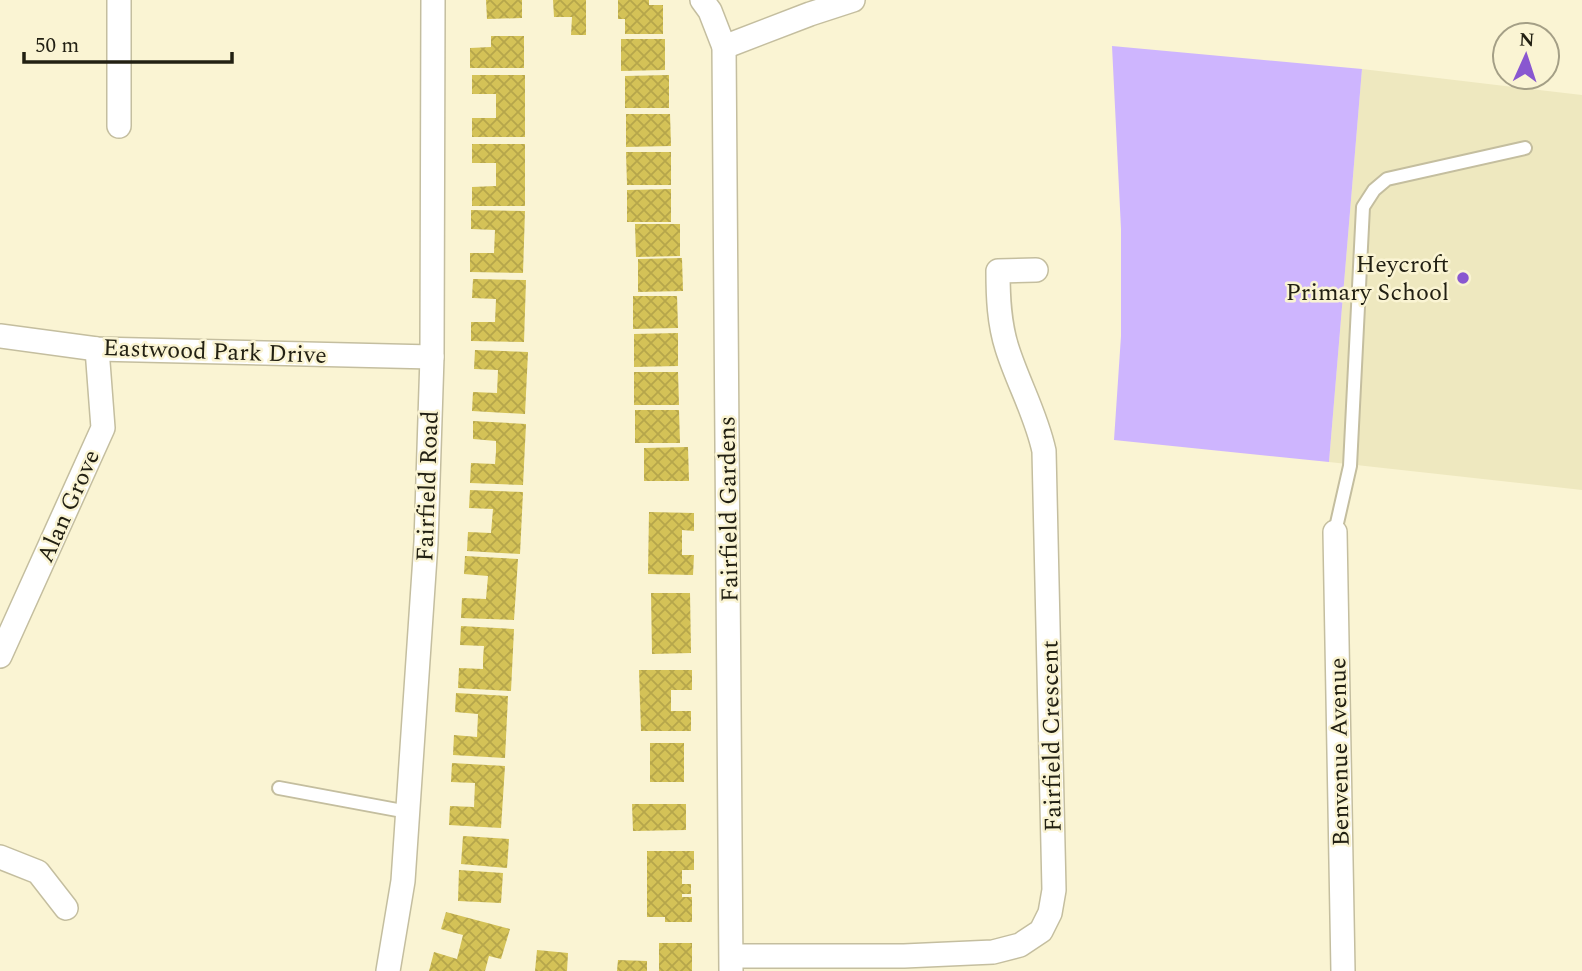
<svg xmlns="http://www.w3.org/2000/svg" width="1582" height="971" viewBox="0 0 1582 971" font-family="Spectral,serif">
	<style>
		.built { fill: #eee8bf }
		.park { fill: #ceb5fe }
		.building { fill: url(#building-cross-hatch) }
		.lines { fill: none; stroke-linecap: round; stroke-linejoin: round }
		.service-casing { stroke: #c4be9f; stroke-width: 16 }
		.minor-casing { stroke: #c4be9f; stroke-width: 26 }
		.service { stroke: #fff; stroke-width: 12 }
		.minor { stroke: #fff; stroke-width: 23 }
		.poi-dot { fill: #8957d0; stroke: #faf4d3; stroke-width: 2.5 }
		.labels { text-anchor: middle; stroke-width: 5; stroke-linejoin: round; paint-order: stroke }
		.poi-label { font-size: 24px; fill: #222013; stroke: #faf4d3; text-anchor: end }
		.street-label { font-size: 24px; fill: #222013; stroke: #faf4d3 }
	</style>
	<defs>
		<pattern id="building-cross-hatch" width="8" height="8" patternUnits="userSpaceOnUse" patternTransform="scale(1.75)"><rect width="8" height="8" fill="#d4c257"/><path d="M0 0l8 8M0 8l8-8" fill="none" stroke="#b6a64b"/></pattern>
	</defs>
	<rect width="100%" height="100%" fill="#faf4d3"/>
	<path class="built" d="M1362,69L1582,95V490L1329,462Z"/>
	<path class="park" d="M1112,46L1362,69L1329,462L1114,440L1121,336V229Z"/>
	<g class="building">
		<path d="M486,0H522V18L487,19Z"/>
		<path d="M553,0H586V35H571L572,17H554Z"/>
		<path d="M618,0H649V5H663V34H625V19H618Z"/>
		<path d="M491,36H524V68H470V48L491,47Z"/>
		<path d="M621,39H665V70L621,71Z"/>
		<path d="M472,75H525V137H472V118H496V94H472Z"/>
		<path d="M669,75V108H625V76Z"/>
		<path d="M626,114H670L671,146L626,147Z"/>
		<path d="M472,144H525V206H472V187L496,186V163H472Z"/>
		<path d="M626,152H671V185H627Z"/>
		<path d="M671,189V222H627V190Z"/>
		<path d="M471,210L525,211L523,273L470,272V253H494L495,230L471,229Z"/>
		<path d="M635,224H680V256L636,257Z"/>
		<path d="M682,258L683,291L638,292V259Z"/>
		<path d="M473,279L526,280L524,342L471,341V322H495L496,299L472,298Z"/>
		<path d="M633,296H677L678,328L633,329Z"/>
		<path d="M678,333V366L634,367V334Z"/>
		<path d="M475,350L528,352L525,414L472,411L473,392L497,393L498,370L474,369Z"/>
		<path d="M634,372H678L679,405H634Z"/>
		<path d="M635,410H679L680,443H635Z"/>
		<path d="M473,421L526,424L523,485L470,483L471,463L495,464L496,452V441L473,439Z"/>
		<path d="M688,447L689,481H644V448Z"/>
		<path d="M470,490L523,492L520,554L467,551L468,532L491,533L493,509L469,508Z"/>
		<path d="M649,512L694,513V531L682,530V555H694L693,575L648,574Z"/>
		<path d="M465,556L518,559L514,620L461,618L462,598L486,599L488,576L464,574Z"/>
		<path d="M651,593H690L691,653L652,654Z"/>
		<path d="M461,626L514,629L511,691L458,688L459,668L483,669V658L484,646L460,645Z"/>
		<path d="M639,670H692V690H671V711H691V731H641Z"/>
		<path d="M456,693L508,696L505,758L453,755L454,735L477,737L478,714L455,712Z"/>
		<rect x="650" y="743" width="34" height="39"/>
		<path d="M452,763L505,766L501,828L449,825L450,806L474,807L475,783L451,782Z"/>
		<path d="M632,804H686V830L633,831Z"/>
		<path d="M463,836L509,839L507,868L461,864Z"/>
		<path d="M647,851H694V870H682V884H691V894H682V897H692V922H665V917H647Z"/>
		<path d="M459,870L503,873L501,903L458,901Z"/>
		<path d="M446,912L510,929L501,959L489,956L485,971H429L434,952L457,959L463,935L441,929Z"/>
		<rect x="659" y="943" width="33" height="28"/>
		<path d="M537,950L568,953L567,971H535Z"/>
		<path d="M618,960L647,961V971H617Z"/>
	</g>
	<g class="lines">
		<defs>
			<g id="service">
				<path d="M1335,532L1350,466L1363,207L1374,190L1387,179L1525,148"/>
				<path d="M279,788L408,812"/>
			</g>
			<g id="minor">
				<path d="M119,0V126"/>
				<path d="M702,0L710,11L724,47L731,971"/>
				<path d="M724,47L810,14L853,0"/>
				<path d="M0,336L97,349L432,357"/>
				<path d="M1335,532L1343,971"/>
				<path d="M0,656L103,428L97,349"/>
				<path d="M0,857L38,872L66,908"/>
				<path d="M732,956H904L993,952L1020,945L1041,931L1050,913L1054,890L1044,451C1036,414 1018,383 1007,348C999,323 998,297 998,271L1036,270"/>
				<path d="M388,971L403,881L426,542L432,357L433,0"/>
			</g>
		</defs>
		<use href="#service" class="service-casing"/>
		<use href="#minor" class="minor-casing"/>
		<use href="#service" class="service"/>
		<use href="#minor" class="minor"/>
	</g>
	<circle class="poi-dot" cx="1463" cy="278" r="7"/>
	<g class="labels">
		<g class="poi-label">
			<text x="1449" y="272">Heycroft<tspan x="1449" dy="28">Primary School</tspan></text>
		</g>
		<g class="street-label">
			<text transform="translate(215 351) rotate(2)" y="8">Eastwood Park Drive</text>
			<text transform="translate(427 486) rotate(-88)" y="8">Fairfield Road</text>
			<text transform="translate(68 506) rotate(-66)" y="8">Alan Grove</text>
			<text transform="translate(728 509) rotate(-91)" y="8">Fairfield Gardens</text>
			<text transform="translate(1051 736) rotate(-91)" y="8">Fairfield Crescent</text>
			<text transform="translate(1339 752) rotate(-91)" y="8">Benvenue Avenue</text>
		</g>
	</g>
	<g transform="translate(1526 56) rotate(3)"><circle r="33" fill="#faf4d3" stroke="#a49f86" stroke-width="2"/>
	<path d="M0-5L12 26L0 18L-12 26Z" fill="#8957d0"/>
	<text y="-10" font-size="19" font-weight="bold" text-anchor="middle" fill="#222013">N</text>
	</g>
	<path d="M24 52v10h208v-10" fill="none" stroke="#222013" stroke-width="3.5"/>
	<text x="35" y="52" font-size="21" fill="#222013" stroke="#faf4d3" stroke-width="5" paint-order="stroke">50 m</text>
</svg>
